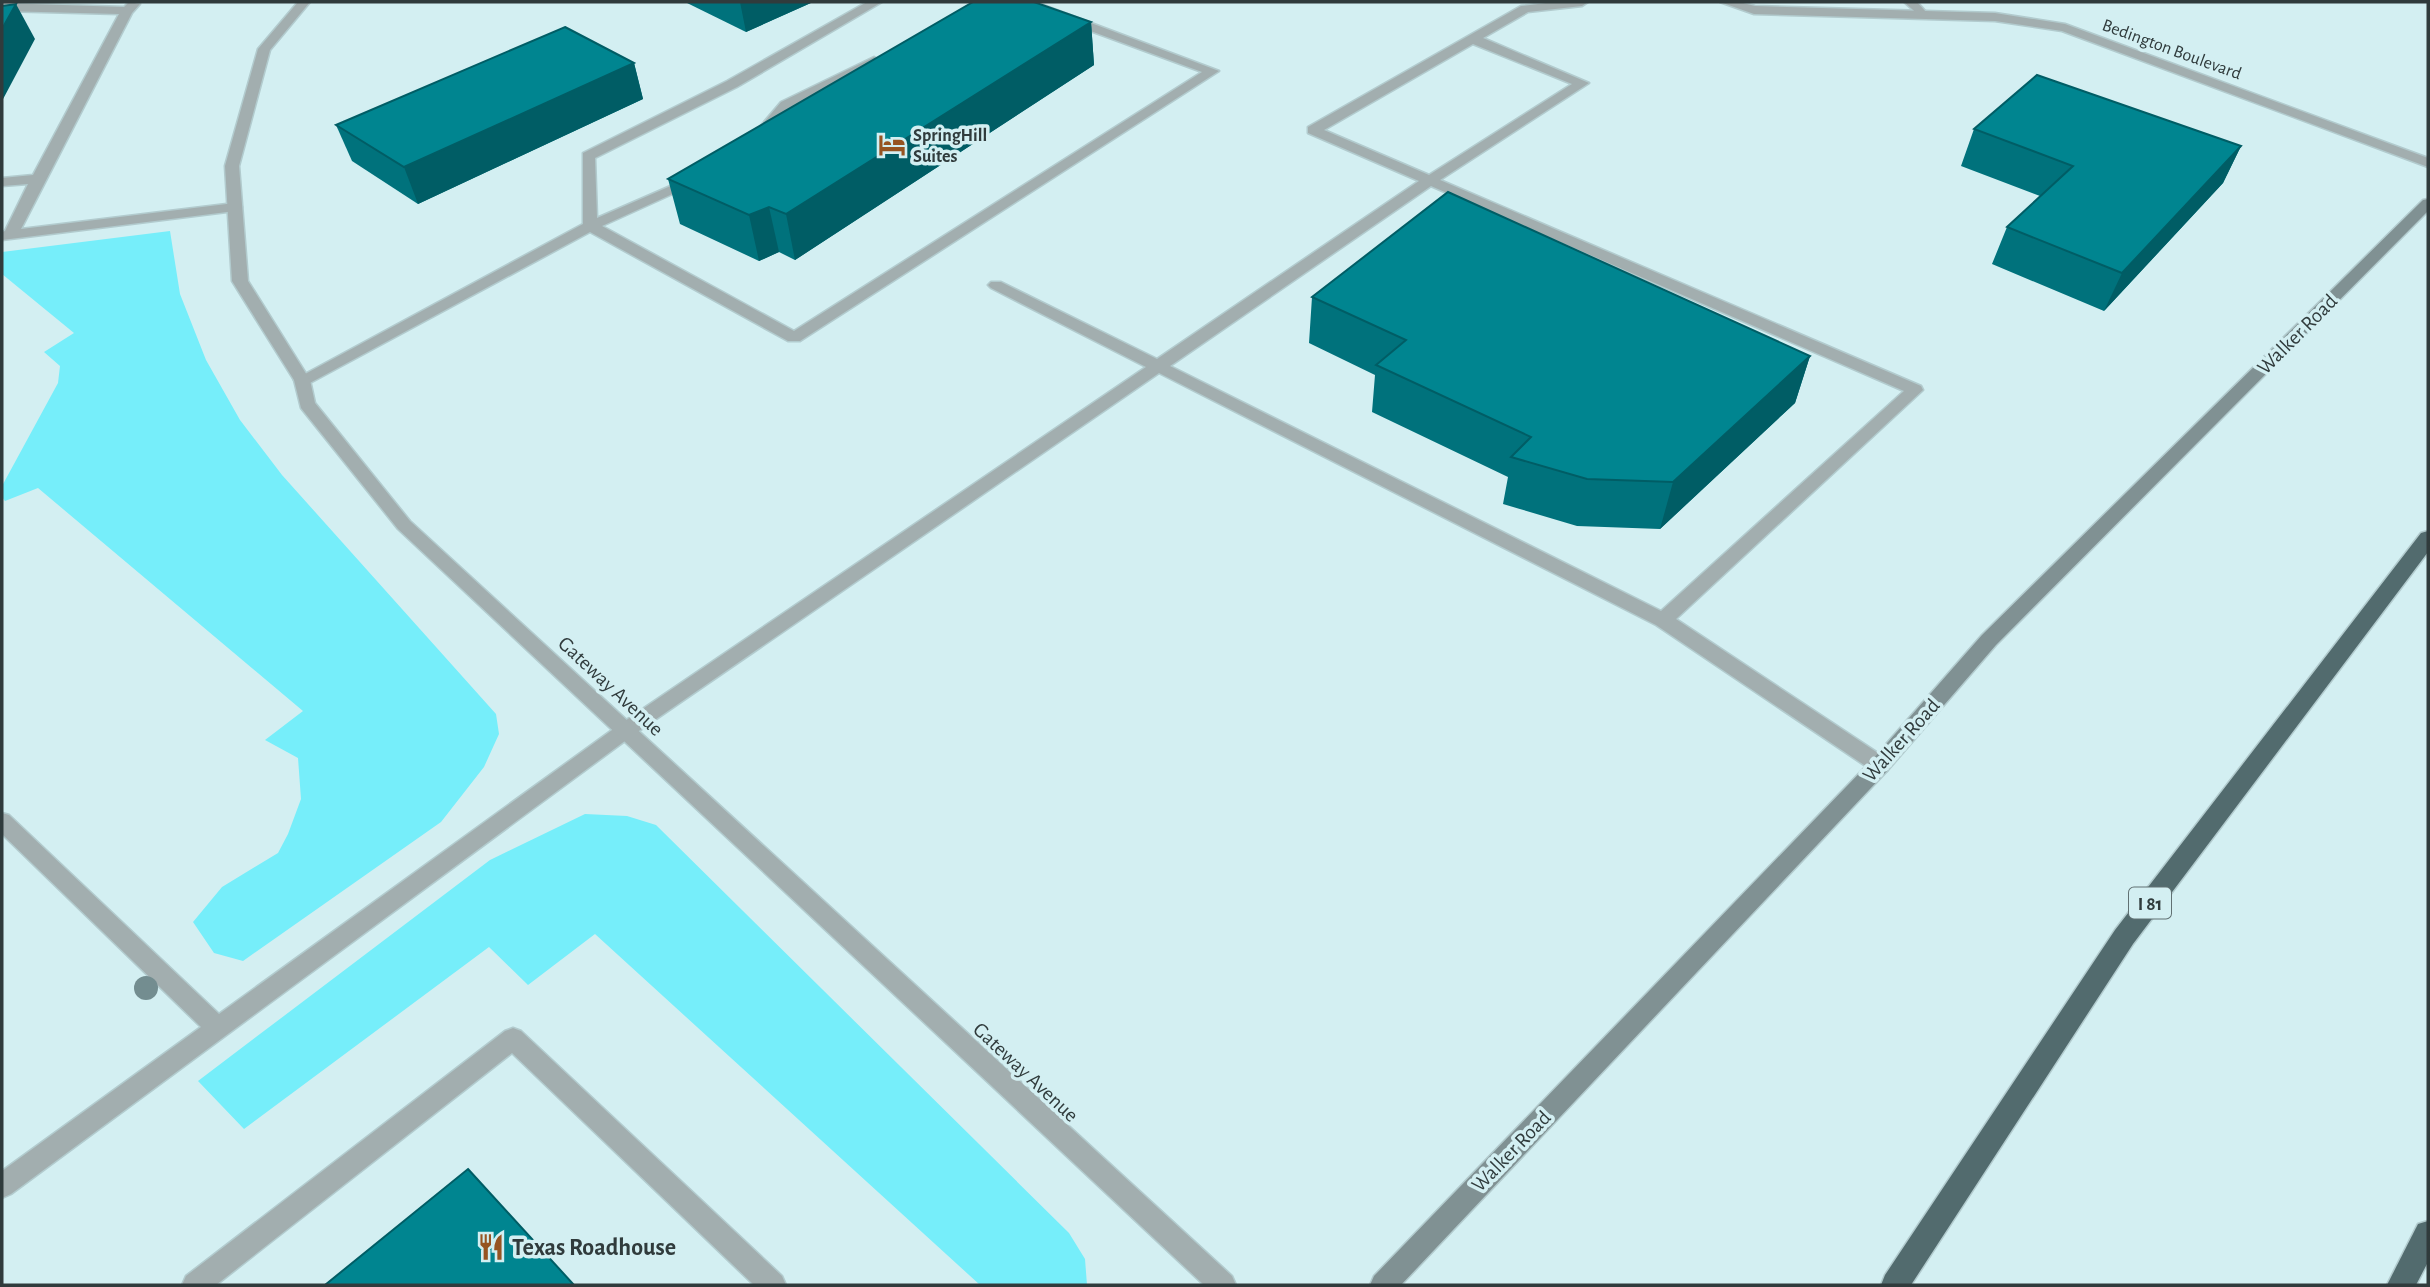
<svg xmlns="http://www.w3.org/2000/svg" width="2430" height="1287" viewBox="0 0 2430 1287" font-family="'Alegreya Sans',sans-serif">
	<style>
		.green { fill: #76eefa }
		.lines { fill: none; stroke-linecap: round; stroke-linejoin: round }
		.service-casing { stroke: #b2cbce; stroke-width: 3 }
		.minor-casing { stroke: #b2cbce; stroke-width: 3 }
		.tertiary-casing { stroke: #b2cbce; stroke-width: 3 }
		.secondary-casing { stroke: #b2cbce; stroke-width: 3 }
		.motorway-casing { stroke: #b2cbce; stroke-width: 3 }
		.service { fill: #a2aeaf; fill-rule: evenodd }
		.minor { fill: #a2aeaf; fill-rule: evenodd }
		.tertiary { fill: #a2aeaf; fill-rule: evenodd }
		.secondary { fill: #809193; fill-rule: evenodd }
		.motorway { fill: #526b6e; fill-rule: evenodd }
		.tree { fill: #738d90 }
		.wall { fill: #00727c }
		.shaded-wall { fill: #005d65 }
		.building { fill: #008590; stroke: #005d65; stroke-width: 2 }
		.labels { text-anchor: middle; stroke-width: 7; stroke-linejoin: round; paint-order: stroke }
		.far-street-label { font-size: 18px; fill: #303b3c; stroke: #d3eff2 }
		.far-poi-label { font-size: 18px; font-weight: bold; fill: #303b3c; stroke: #d3eff2; text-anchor: start }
		.shield { fill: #d3eff2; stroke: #617173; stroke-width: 2 }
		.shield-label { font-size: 19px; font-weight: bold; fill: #303b3c }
		.street-label { font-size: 21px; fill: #303b3c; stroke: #d3eff2 }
		.near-poi-label { font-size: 24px; font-weight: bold; fill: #303b3c; stroke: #d3eff2; text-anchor: start }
	</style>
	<rect width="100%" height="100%" fill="#d3eff2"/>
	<g class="green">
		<path d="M170,231L180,294L206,360L240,420L282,475L496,714L499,734L484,767L441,822L243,961L214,953L193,922L222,887L278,853L288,834L301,799L298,758L265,740L303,711L38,488L5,501L2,497V486L58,383L60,366L44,352L74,333L2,274V252Z"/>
		<path d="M585,814L627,816L656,825L1069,1233L1085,1259L1087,1285H980L595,934L528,985L489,947L244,1129L198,1081L490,860Z"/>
	</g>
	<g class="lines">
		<defs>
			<g id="service">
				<path d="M129,2L140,4L132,13L21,229L235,203L242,207L235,211L2,240V232L5,231L28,184L2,186V178L33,175L119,14L2,11V3L124,7Z"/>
				<path d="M867,2H882L737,87L595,158L597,218L689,178L694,177L701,181L602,226L794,331L1202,72L1020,5L1018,2H1035L1219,71L800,341H788L590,232L308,384L302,385L294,380L583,224V153L727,81Z"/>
				<path d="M1554,2H1588L1582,6L1528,12L1483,38L1589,83L1440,180L1921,386L1923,390L1676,619L1887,759L1890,765L1887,771L1880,773L1873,771L1656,625L1159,373L633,735L11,1194L2,1198V1171L201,1027L2,834V813L9,815L219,1014L619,725L1146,367L991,288L988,285L991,282H1001L1157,359L1419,181L1308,133V127L1521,6ZM1473,44L1572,84L1429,175L1324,130ZM1431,186L1904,391L1661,611L1170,366Z"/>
				<path d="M1904,2H1917L1927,13L1921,17Z"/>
				<path d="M874,57L880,61L879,64L791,108L765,138L760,139L753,135L781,102Z"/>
				<path d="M513,1028L521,1031L782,1276L786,1285H754L512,1053L216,1285H182L186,1276L505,1031Z"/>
			</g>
			<path id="minor" d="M1720,2H1739L1755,6L1995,13L2065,24L2428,158V167L2062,31L1995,21L1754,14Z"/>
			<path id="tertiary" d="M298,2H310L270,50L239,166L248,281L310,380L315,403L410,521L1232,1276L1236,1285H1204L398,529L301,408L294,380L232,281L225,166L258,49Z"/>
			<path id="secondary" d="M2428,199V211L1996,645L1887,771L1401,1285H1370L1374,1276L1873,759L1982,635L2423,200Z"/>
			<g id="motorway">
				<path d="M2428,531V552L2133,944L1911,1285H1881L1885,1275L2115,930L2421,533Z"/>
				<path d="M2428,1221V1262L2416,1285H2387L2418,1224Z"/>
			</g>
		</defs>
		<use href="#service" class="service-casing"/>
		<use href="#minor" class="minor-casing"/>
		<use href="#tertiary" class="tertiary-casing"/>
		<use href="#secondary" class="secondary-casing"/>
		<use href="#motorway" class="motorway-casing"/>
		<use href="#service" class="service"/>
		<use href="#minor" class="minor"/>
		<use href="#tertiary" class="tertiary"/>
		<use href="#secondary" class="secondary"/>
		<use href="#motorway" class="motorway"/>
	</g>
	<circle class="tree" cx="146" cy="988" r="12"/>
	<g class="wall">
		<path d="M685,2H813L746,32Z"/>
		<path d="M1091,22L1094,65L795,260L779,252L759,261L680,224L668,179Z"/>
		<path d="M634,63L643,99L418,204L352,161L336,125Z"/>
		<path d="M1974,129L2241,146L2223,183L2104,311L1992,264L2007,227L2040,196L1961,166Z"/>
		<path d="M1312,297L1810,356L1795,403L1660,529L1577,526L1503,504L1508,477L1372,412L1375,375L1309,343Z"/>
	</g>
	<g class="shaded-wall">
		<path d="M740,2H813L746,32Z"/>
		<path d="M16,4L35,39L2,101V29Z"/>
		<path d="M1091,22L1094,65L795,260L786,214Z"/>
		<path d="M634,63L643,99L418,204L404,167Z"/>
		<path d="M2241,146L2223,183L2104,311L2122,273Z"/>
		<path d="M769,207L779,252L759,261L749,215Z"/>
		<path d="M1810,356L1795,403L1660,529L1673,482Z"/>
	</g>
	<g class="building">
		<path d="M973,2H1034L1091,22L786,214L769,207L749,215L668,179Z"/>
		<path d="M16,4L2,29V6Z"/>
		<path d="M565,27L634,63L404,167L336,125Z"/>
		<path d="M2037,75L2241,146L2122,273L2007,227L2073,166L1974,129Z"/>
		<path d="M1448,192L1810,356L1673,482L1587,479L1511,457L1531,437L1376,365L1406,340L1312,297Z"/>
		<path d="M468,1169L574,1285H325Z"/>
	</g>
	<defs>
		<symbol id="hotel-bare" viewBox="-9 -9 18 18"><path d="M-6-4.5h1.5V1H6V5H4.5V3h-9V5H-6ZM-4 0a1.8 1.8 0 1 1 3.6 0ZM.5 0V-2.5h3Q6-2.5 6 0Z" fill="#965422" stroke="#d3eff2" stroke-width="2.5" paint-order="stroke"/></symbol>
		<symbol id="restaurant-bare" viewBox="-9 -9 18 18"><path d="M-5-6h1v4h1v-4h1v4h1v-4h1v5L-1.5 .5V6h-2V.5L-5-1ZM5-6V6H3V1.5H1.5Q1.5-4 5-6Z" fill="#965422" stroke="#d3eff2" stroke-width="2.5" paint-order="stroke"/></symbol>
	</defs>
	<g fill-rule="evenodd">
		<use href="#hotel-bare" x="873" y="126" width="38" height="38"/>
		<use href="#restaurant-bare" x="472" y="1228" width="38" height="38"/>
	</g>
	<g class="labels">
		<g class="far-street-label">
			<text transform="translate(2172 49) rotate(20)" y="6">Bedington Boulevard</text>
		</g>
		<g class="far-poi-label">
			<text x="913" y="141">SpringHill<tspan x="913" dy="21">Suites</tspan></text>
		</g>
		<rect class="shield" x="2129" y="887.5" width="42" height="31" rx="5"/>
		<g class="shield-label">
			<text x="2150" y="910">I 81</text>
		</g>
		<g class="street-label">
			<text transform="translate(2297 334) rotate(-45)" y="7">Walker Road</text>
			<text transform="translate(611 686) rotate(43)" y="7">Gateway Avenue</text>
			<text transform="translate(1901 740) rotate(-48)" y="7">Walker Road</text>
			<text transform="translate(1026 1072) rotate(43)" y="7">Gateway Avenue</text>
			<text transform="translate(1511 1151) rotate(-46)" y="7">Walker Road</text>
		</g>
		<g class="near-poi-label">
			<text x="512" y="1255">Texas Roadhouse</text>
		</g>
	</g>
	<rect width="2430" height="1287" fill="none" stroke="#303b3c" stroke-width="7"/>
</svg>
